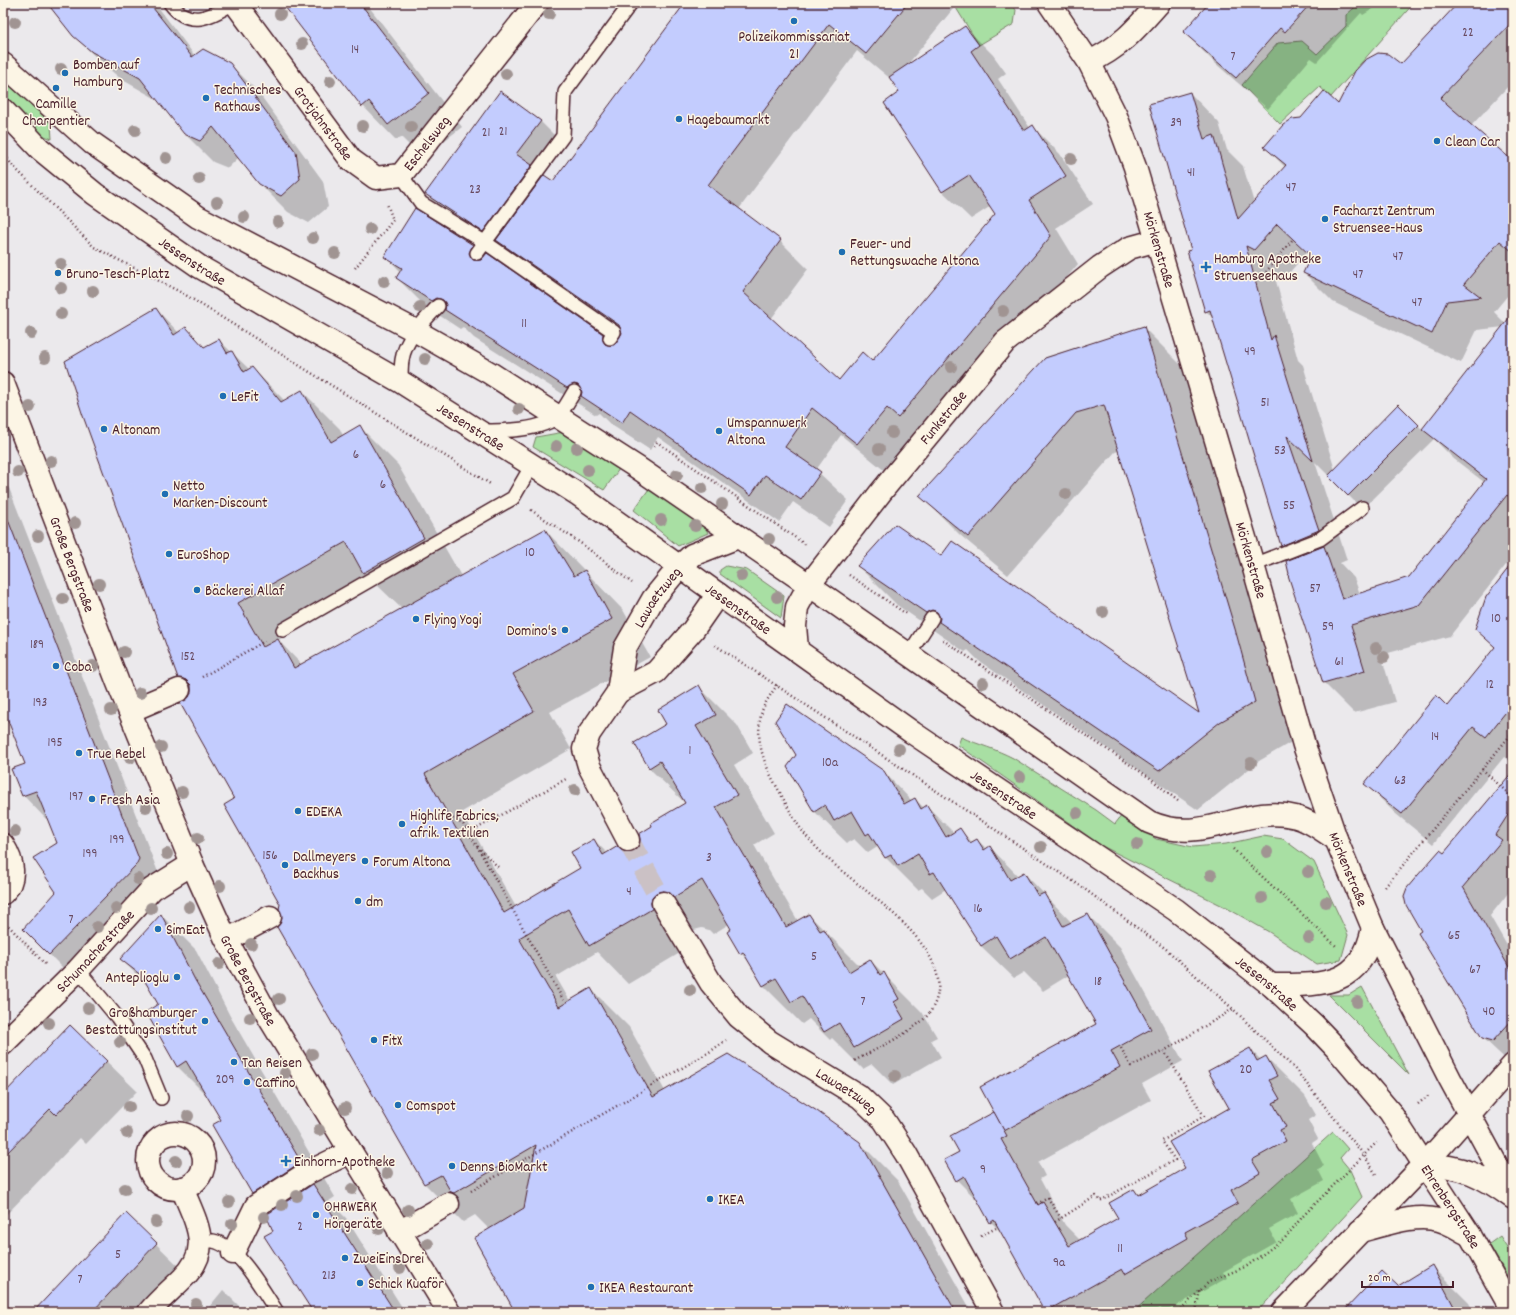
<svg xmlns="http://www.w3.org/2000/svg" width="1516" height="1315" viewBox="0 0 1516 1315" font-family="Dekko,sans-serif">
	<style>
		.green { fill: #a8dfa3; stroke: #797f67 }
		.shadow { fill: #0003; fill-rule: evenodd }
		.building { fill: #c3ccfe; stroke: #4a1f2b }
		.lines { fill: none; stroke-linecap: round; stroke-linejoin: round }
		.street-tunnel { stroke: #cbc1c5; stroke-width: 22; stroke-dasharray: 22 11; stroke-linecap: butt }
		.lane-casing { stroke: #4a1f2b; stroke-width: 16 }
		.street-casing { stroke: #4a1f2b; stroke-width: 25 }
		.secondary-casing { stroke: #4a1f2b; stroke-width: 25 }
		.path { stroke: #4a1f2b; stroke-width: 2.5; stroke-dasharray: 1 3; stroke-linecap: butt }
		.lane { stroke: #fcf5e5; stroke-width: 13 }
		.street { stroke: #fcf5e5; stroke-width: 22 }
		.secondary { stroke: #fcf5e5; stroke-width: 22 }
		.tree { fill: #a09492 }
		.poi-dot { fill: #1f6fb2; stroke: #fcf5e5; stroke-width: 1.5 }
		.labels { text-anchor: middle; stroke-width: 3; stroke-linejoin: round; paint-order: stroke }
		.number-label { font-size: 13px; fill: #684a60 }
		.poi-label { font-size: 15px; fill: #4a1f2b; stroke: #fcf5e5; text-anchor: start }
		.street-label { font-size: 15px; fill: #4a1f2b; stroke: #fcf5e5 }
	</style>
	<rect width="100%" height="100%" fill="#ebe9ec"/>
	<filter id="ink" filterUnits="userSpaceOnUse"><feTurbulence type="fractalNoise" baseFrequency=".025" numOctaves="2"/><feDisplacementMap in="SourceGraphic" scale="8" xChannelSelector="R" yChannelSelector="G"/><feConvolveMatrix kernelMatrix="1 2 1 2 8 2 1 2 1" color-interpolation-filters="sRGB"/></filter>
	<g filter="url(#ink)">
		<g class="green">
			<path d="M953,3H1011L1016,10L1014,24L979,45Z"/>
			<path d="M1360,3H1414L1331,97L1320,87L1280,124L1242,85L1278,43L1302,41L1317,54L1346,26V15Z"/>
			<path d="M3,74L51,124L52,139L42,135L3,93Z"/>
			<path d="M564,432L622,465L604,490L533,447L536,437Z"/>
			<path d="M651,486L704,524L708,533L678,546L634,510Z"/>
			<path d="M726,566L747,570L784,596L781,618L720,574V570Z"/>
			<path d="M961,737C979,745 996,749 1013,758L1096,810L1115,824L1122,815L1156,839L1193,847L1226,844L1263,836L1283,839L1314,862L1348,935L1341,960L1317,964L1269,932L1225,907L1102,846L958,745Z"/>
			<path d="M1362,987L1409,1075L1329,995H1349Z"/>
			<path d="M1333,1132L1348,1149L1340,1158L1350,1170L1362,1197L1257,1312H1133Z"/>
			<path d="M1500,1236L1513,1257V1286L1489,1244Z"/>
		</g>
		<g class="shadow">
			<path d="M49,3H155L195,56L230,64L258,92L323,181L328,207L309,223L288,212L260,184L239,157L228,168L213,162L185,134L158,100L121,79L103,64L74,36Z"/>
			<path d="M283,3H366L462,127L422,158L401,137L396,140L363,106Z"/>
			<path d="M687,3H956L957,4L908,64L965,27L993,55L1006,73L998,79L1030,128L1033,127L1060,154L1093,204L1056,228L1078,264L927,445L885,471L841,435L816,470L848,500L829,527L793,502L779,522L658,437L650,450L610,424L599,413L596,415L474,338L463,327L460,329L425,306L397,278L401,272L386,256L473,245L485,257L602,335L614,347L622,335L525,268L504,246L502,249L444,213L426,194L540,121L559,140L536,171L543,178L553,182ZM857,51L892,80L901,93L885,103L943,192L971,219L991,206L997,214L872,363L839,381L771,319L808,269L780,241L739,209Z"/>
			<path d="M1134,3H1145L1138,7Z"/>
			<path d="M1210,3H1383L1363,15L1361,13L1317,62L1311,58L1268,109L1215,63L1184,32Z"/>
			<path d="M1460,3H1513V81L1471,126L1513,162V289L1494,312L1506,324L1513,315V556L1450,636L1381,655L1395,702L1354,713L1323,682L1295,558L1282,545L1213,318L1206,311L1192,251L1190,93L1219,123L1227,150L1243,166L1254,203L1285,167L1265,147L1302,118L1338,105L1401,66ZM1307,252L1312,257L1304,273L1333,302L1461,363L1477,330L1504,327L1423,430L1398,406L1335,470L1303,365L1298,360L1274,274L1284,279ZM1434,439L1454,459L1484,482L1409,578L1360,594L1354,578L1340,563L1347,560L1315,462L1358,505H1367Z"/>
			<path d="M156,309L179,333L186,328L205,348L219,340L250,370L252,368L285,401L302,391L340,429L343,436L360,427L398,465L461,576L545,530L623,610L650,657L550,712L571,749L462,812L516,907L582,869L594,840L607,853L634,852L686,804L649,768L667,725L699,687L737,725L753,753L734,765L774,833L754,845L798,921L809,915L860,966L870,960L922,1012L937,1037L931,1040L941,1057L893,1085L872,1064L863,1069L832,1038L830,1040L809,1019L802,1024L764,986L751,964L741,953L728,932L733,930L729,924L713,934L709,930L702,928L694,930L690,935V947L628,984L597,952L556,977L570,1001L591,989L629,1027L665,1091L859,1142L898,1181L972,1312H516L490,1230L475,1215L463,1222L425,1184L278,927L284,918L281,904L190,698L192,691L179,677ZM376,584L402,609L302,665L278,640Z"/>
			<path d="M1143,327L1182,366L1274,669L1293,741L1259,761L1198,810L979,661L968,650L965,652L897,605L858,566L941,557L1200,715L1119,451L1115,452L1008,575L960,535L921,496L1046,357Z"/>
			<path d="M3,482L9,488L163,885L73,978L24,929L57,892L58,844L48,818L46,819L23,795L26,764L3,704Z"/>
			<path d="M1513,572V763L1504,757L1433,844L1396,814L1366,784L1447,707L1496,648L1476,629Z"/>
			<path d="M788,767L884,772L912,801L915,799L924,808L927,806L954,833L960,830L973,843L977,840L987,849L990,847L1019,877L1024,873L1072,923L1088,915L1120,947L1183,1061L1142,1084L1151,1100L1038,1162L1045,1176L1040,1179L1065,1225L1080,1240L1119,1218L1134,1190L1139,1195L1186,1169L1230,1109L1250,1049L1261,1060L1266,1057L1305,1096L1316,1115L1308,1120L1318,1139L1312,1143L1324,1166L1318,1169L1324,1181L1291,1199L1298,1213L1269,1229L1276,1242L1223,1272L1227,1278L1165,1312L1160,1308L1154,1312H1047L1003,1234L991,1222L981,1204L957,1180L960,1152L993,1113L1098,1024L1069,975L1043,991L1024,972L1014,978L981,946L946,889L932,898L922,888L918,890L886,858L879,846L868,853L854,839L847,843L814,811Z"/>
			<path d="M1513,773V887L1490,916L1513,956V1066L1483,1038L1422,931L1444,855Z"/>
			<path d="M161,915L196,950L230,1016L335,1197L329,1201L346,1218L405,1312H314L275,1231L272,1212L253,1193L222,1120L209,1098L177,1066L160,1004L150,988L121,959Z"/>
			<path d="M70,1026L137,1091L86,1144L80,1138L3,1218V1096Z"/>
			<path d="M126,1215L184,1271L146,1312H35Z"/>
			<path d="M1432,1266L1469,1303L1474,1312H1346L1398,1287Z"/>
			<path d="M223,1290L245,1312H205Z"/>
		</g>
		<g class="building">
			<path d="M47,3H149L192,57L203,49L230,63L296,152L300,179L281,196L259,184L213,127L200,141L184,134L140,78L92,52L73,36Z"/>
			<path d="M282,3H360L429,93L388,125L369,101L362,107Z"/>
			<path d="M685,3H908L866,54L829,24L708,185L781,240L743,292L839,380L862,352L872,361L995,214L969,175L942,192L884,103L899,92L889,77L965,26L979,45L971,51L1024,131L1033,125L1066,176L1029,200L1051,236L898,418L887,408L857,444L812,408L785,447L821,472L801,500L765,475L751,495L630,410L622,423L581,396L582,392L578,385L574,384L567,388L445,310L446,304L443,300L436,298L431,301L396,278L402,268L384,257L415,208L473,245L469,253L473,260H481L487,253L603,334V341L605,344L614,345L622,333L619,325L496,240L544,175L553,181Z"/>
			<path d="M1209,3H1311L1285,32L1280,28L1236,78L1183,32Z"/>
			<path d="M1458,3H1513V21L1440,98L1513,161V252L1500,241L1464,284L1481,297L1447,301L1432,334L1303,273L1311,256L1277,224L1254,250L1246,246L1271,340L1274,335L1313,461L1287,436L1319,530L1281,546L1210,310L1205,312L1196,281L1187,251L1191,250L1149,104L1190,92L1204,139L1214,135L1238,219L1286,165L1264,147L1283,125L1292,119L1301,118L1324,91L1338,104L1355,71L1365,60L1378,53L1388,54L1401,64Z"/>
			<path d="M500,91L541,121L516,154L532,165L483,232L425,194Z"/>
			<path d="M156,308L174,335L186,327L204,347L219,339L227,353L232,351L244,372L252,367L281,402L302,390L331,442L360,425L424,538L363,573L346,542L238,603L263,647L278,639L294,668L545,529L574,576L585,570L612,619L513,674L534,711L425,774L504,913L580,868L571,852L594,839L603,855L618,846L622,851L627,852L633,851L639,846L640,840L639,834L652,826L651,823L685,803L660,761L649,768L634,743L666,724L658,710L699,685L716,715L696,726L737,795L716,807L786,927L809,914L820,931L824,929L849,972L870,959L880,975L884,972L899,999L894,1002L904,1019L854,1048L839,1023L824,1032L802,996L791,1002L776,978L763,986L743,952L740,954L727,932L731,929L702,880L674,897L669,892L663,891L656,893L652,897L651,903L652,909L589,946L568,909L519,938L559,1007L591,988L653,1097L728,1054L817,1111L860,1142L956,1312H515L474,1238L524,1208L536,1145L454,1193L451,1192L441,1175L424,1184L277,927L282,918L279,909L280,904L224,805L234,799L180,703L189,697L191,692V685L186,680L178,678L83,416L65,361Z"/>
			<path d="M1513,313V500L1507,495L1419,605L1351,625L1365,671L1323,683L1288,575L1289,574L1286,561L1324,546L1342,599L1409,577L1486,479L1422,429Z"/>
			<path d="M1144,326L1235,629L1255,702L1220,722L1159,771L939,622L940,618L937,612L932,610L926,613L857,566L895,524L941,556L952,541L1199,713L1104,405L1076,413L968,537L919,496L1045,358Z"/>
			<path d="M1398,404L1419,425L1348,496L1328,476Z"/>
			<path d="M3,512H5L139,859L136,865L49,955L23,929L56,892L33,858L57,843L36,791L22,796L11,769L25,764L3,708Z"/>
			<path d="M1513,562V703L1486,737L1473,727L1402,814L1364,784L1436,695L1447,706L1495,647L1475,629L1486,597Z"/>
			<path d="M787,704L884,771L904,804L915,798L921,809L927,805L946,837L960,828L970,843L977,839L984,850L990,846L1010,880L1024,872L1038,896L1044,893L1063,926L1088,914L1151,1029L1111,1051L1120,1067L1004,1131L980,1087L1096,1024L1046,937L1010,959L996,936L981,946L934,872L930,874L918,854L898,866L891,855L885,858L869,833L866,835L852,811L834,821L825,805L814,812L787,767L796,755L775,721Z"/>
			<path d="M1513,771V807L1495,835L1502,840L1463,887L1513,974V1019L1493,1041L1482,1038L1418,933L1421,931L1406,905L1404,896L1407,888L1418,875L1440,850L1444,853Z"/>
			<path d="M161,914L195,980L301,1162L252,1194L212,1125L221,1120L186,1061L177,1067L146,1012L158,1004L142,976L120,959Z"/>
			<path d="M70,1025L107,1061L56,1115L50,1109L3,1157V1095Z"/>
			<path d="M1250,1048L1257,1061L1266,1056L1277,1076L1269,1080L1280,1099L1273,1103L1286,1127L1280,1130L1286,1141L1252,1160L1260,1173L1231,1190L1238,1203L1185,1232L1188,1238L1125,1274L1122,1269L1045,1312L994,1220L990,1223L964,1176L956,1181L944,1160L959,1152L950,1136L994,1112L1007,1136L1001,1139L1038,1205L1043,1202L1069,1246L1118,1218L1109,1203L1134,1189L1138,1195L1185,1168L1169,1142L1229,1108L1208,1071Z"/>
			<path d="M313,1184L395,1312H313L264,1236L273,1231L266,1215Z"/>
			<path d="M126,1213L157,1243L92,1312H33Z"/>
			<path d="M1432,1265L1457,1312H1343L1382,1271L1398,1286Z"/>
		</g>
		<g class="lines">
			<path class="street-tunnel" d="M628,840L663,903"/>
			<defs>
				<g id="lane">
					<path d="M170,3C189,29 211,17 233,3"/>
					<path d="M401,175L421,203L486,243L614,332L610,338"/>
					<path d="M477,253L563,136L565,92L631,3"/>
					<path d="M401,382C401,375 401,367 402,360C405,339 424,321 438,306"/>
					<path d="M482,431C502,431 542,431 558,416C564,410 569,400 574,392"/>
					<path d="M1253,565L1320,539L1362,508"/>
					<path d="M283,630L513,498L532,465"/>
					<path d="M909,654L932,618"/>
					<path d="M78,970L117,1017L145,1059L161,1098"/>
					<path d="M200,1241C204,1241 209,1241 213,1241C239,1246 263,1291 277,1312"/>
				</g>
				<g id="street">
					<path id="s1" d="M235,3L351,160L376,178L401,175L537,3"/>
					<path d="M1089,62C1120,48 1137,28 1159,3"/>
					<path d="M3,64L92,143L198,217L416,331L490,373L638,468L809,585L1149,822C1205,847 1244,803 1296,817C1311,821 1323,831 1336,839"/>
					<path id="s2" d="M3,383L118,683L192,864L225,937L268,1016L449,1312"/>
					<path id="s3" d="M797,649L795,626L797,607L809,585L881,492L1005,342L1100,267L1129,248L1158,240"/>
					<path d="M618,692L656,672L693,630L718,594"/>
					<path d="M130,711L179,690"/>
					<path id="s4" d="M628,840L589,766L584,749L589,734L618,692L625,648L653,599L680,566L692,555L738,537"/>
					<path d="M3,845C13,861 17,879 3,893"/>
					<path id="s5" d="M663,903L711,983L739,1017L770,1042L860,1097L884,1120L906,1154L993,1312"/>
					<path d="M227,940L270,917"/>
					<path id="s6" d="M3,1044L78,970L152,889L192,864"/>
					<circle cx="176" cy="1161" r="28"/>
					<path d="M1424,1165C1462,1165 1483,1176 1513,1198"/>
					<path d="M1360,1231C1385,1225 1414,1213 1439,1220C1450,1223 1460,1230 1470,1235"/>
					<path d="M399,1232L448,1204"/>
					<path d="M233,1253L256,1206L307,1173L350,1152"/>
					<path d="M149,1312C159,1300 171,1290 182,1279C214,1249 196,1223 182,1188"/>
					<path d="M1283,1312L1424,1165L1513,1065"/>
				</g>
				<g id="secondary">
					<path id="s7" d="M1049,3L1089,62L1116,116L1135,167L1253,565L1304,745L1336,839L1373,928L1450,1079L1513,1195"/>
					<path id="s8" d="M3,110L40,149L95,194L200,267L401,382L579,495L913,733L1176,910L1271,985L1314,1025L1335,1047L1390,1112L1470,1235L1513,1312"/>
					<path d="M1271,985C1321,985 1361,988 1373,928"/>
				</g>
			</defs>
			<use href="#lane" class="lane-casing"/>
			<use href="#street" class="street-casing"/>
			<use href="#secondary" class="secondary-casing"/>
			<g class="path">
				<path d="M3,152L12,165L94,247L184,294L492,485"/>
				<path d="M355,268L393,220L387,204"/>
				<path d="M1266,272L1293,239"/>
				<path d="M654,446L657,442L806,545"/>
				<path d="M531,510L582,544L632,583"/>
				<path d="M849,575L908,615"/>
				<path d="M943,640L1150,778L1178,801"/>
				<path d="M715,645L1079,885L1166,949L1233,1009L1294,1068L1364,1155L1377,1176"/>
				<path d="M202,677L265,641"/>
				<path d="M777,685C772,693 765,702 762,711C754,740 764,764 778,789C787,805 795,823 808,838C819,851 833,864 847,875C881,904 965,960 930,1012C918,1030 874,1050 854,1061"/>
				<path d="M1482,769L1513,798"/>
				<path d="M449,817L463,824L469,833L566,779"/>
				<path d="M469,833L477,846L498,867"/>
				<path d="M477,846L565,1003"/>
				<path d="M1233,849L1337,947"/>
				<path d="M1385,887L1513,732"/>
				<path d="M3,920L45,964"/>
				<path d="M1121,1048L1131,1066L1164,1051L1233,1009"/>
				<path d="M1418,1104L1429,1095"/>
				<path d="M166,1120L169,1133"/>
				<path d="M471,1191L711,1051L726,1040"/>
				<path d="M1037,1204L1048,1198L1061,1218"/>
				<path d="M1055,1222L1096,1196L1100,1201L1175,1160L1162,1141L1204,1116L1164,1051"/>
				<path d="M981,1236L998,1227"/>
				<path d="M1178,1312L1209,1282L1247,1266L1285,1238L1303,1216L1377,1142"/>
				<path d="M1196,1312L1200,1289"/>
			</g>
			<use href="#lane" class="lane"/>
			<use href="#street" class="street"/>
			<use href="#secondary" class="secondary"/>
		</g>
		<g class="tree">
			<circle cx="280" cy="14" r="6"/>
			<circle cx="549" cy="14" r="6"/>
			<circle cx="15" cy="22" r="6"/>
			<circle cx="302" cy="44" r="6"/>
			<circle cx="61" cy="69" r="6"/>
			<circle cx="506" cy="74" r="6"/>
			<circle cx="330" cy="81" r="6"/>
			<circle cx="363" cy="126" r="6"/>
			<circle cx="411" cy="127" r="6"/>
			<circle cx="135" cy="130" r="6"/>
			<circle cx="166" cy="158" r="6"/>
			<circle cx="1071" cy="159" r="6"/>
			<circle cx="199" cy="179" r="6"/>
			<circle cx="217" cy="202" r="6"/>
			<circle cx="244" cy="217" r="6"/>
			<circle cx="278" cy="222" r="6"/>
			<circle cx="370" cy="229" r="6"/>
			<circle cx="313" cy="238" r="6"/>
			<circle cx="335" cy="253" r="6"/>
			<circle cx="61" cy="264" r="6"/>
			<circle cx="384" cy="281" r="6"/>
			<circle cx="61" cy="288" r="6"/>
			<circle cx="93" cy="291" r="6"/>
			<circle cx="420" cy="307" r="6"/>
			<circle cx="1003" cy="311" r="6"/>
			<circle cx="61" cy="314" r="6"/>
			<circle cx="31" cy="333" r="6"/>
			<circle cx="45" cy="358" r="6"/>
			<circle cx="425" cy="359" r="6"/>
			<circle cx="951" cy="367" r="6"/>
			<circle cx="30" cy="407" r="6"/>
			<circle cx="519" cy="409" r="6"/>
			<circle cx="892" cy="433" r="6"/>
			<circle cx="556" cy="446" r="6"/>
			<circle cx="577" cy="448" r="6"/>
			<circle cx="879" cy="449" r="6"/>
			<circle cx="51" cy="461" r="6"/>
			<circle cx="588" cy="470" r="6"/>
			<circle cx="18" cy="472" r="6"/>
			<circle cx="677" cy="475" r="6"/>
			<circle cx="702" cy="488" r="6"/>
			<circle cx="1066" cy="494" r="6"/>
			<circle cx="722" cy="504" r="6"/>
			<circle cx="661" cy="520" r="6"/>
			<circle cx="75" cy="523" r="6"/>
			<circle cx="695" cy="526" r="6"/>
			<circle cx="38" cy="536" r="6"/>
			<circle cx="769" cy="539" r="6"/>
			<circle cx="741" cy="576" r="6"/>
			<circle cx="99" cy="584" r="6"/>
			<circle cx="777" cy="597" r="6"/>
			<circle cx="63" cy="599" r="6"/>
			<circle cx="1103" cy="612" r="6"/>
			<circle cx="1376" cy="648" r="6"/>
			<circle cx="124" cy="652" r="6"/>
			<circle cx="1384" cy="657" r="6"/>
			<circle cx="93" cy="666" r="6"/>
			<circle cx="983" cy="683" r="6"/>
			<circle cx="140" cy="693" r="6"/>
			<circle cx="111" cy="710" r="6"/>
			<circle cx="161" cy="747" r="6"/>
			<circle cx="899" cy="749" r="6"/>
			<circle cx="130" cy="758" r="6"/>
			<circle cx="1251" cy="763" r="6"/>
			<circle cx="1020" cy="777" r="6"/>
			<circle cx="575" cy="790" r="6"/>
			<circle cx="182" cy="792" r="6"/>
			<circle cx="146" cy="807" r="6"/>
			<circle cx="1077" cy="813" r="6"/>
			<circle cx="15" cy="831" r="6"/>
			<circle cx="198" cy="838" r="6"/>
			<circle cx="1137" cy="844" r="6"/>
			<circle cx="1041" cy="847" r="6"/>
			<circle cx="1267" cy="852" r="6"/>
			<circle cx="167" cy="854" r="6"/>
			<circle cx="1308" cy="872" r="6"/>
			<circle cx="1211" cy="875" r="6"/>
			<circle cx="138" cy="879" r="6"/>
			<circle cx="220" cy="886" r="6"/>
			<circle cx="1262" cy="898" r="6"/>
			<circle cx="1326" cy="902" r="6"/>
			<circle cx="189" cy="907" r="6"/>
			<circle cx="116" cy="908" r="6"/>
			<circle cx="151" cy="908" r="6"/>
			<circle cx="97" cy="927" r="6"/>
			<circle cx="1309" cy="938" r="6"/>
			<circle cx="251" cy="944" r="6"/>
			<circle cx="219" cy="964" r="6"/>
			<circle cx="690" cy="990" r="6"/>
			<circle cx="279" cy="999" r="6"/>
			<circle cx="1357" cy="1002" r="6"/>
			<circle cx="88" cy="1008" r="6"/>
			<circle cx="250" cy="1018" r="6"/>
			<circle cx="49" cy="1023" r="6"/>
			<circle cx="120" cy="1042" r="6"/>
			<circle cx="312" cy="1054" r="6"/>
			<circle cx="285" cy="1073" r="6"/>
			<circle cx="895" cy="1076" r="6"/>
			<circle cx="129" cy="1107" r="6"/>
			<circle cx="345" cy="1108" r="6"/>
			<circle cx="188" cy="1116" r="6"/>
			<circle cx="319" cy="1130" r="6"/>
			<circle cx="127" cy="1133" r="6"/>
			<circle cx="176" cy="1161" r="6"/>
			<circle cx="387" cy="1173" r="6"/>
			<circle cx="125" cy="1189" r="6"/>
			<circle cx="352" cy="1189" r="6"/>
			<circle cx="297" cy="1196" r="6"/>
			<circle cx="229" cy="1202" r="6"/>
			<circle cx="282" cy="1205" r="6"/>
			<circle cx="408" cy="1210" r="6"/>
			<circle cx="264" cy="1217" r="6"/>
			<circle cx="156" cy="1222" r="6"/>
			<circle cx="232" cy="1224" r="6"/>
			<circle cx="379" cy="1229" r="6"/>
			<circle cx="428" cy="1244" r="6"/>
			<circle cx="400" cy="1268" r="6"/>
			<circle cx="196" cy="1304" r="6"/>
		</g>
	</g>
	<g class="poi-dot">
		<circle cx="794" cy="21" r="4"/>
		<circle cx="65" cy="73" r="4"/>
		<circle cx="56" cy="88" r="4"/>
		<circle cx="206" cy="98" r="4"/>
		<circle cx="679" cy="119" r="4"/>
		<circle cx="1437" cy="141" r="4"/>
		<circle cx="1325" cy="219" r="4"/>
		<circle cx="842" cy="252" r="4"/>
		<path d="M1204 261h4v4h4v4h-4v4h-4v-4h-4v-4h4z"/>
		<circle cx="58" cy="273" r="4"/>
		<circle cx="223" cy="396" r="4"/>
		<circle cx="104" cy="429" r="4"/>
		<circle cx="719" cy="431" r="4"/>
		<circle cx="165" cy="494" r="4"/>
		<circle cx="169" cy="554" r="4"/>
		<circle cx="197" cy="590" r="4"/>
		<circle cx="416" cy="619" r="4"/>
		<circle cx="565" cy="630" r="4"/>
		<circle cx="56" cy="666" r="4"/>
		<circle cx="79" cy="753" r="4"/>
		<circle cx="92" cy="799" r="4"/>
		<circle cx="298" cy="811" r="4"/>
		<circle cx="402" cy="824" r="4"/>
		<circle cx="365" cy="861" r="4"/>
		<circle cx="285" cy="865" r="4"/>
		<circle cx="358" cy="901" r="4"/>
		<circle cx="158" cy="929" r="4"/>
		<circle cx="177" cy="977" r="4"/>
		<circle cx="205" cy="1021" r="4"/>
		<circle cx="374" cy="1040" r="4"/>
		<circle cx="234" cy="1062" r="4"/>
		<circle cx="247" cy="1082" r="4"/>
		<circle cx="398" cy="1105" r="4"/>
		<path d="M284 1155h4v4h4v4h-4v4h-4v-4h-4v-4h4z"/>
		<circle cx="452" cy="1166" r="4"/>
		<circle cx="710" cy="1199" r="4"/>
		<circle cx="316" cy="1215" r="4"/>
		<circle cx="345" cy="1258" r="4"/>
		<circle cx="360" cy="1283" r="4"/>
		<circle cx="591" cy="1287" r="4"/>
	</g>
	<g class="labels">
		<g class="number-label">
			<text x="1468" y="36">22</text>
			<text x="355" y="53">14</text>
			<text x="1233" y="60">7</text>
			<text x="1176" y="126">39</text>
			<text x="503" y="135">21</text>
			<text x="486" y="136">21</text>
			<text x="1191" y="176">41</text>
			<text x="1291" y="191">47</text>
			<text x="475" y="193">23</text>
			<text x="1398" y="260">47</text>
			<text x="1358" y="278">47</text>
			<text x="1417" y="306">47</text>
			<text x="524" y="327">11</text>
			<text x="1250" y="355">49</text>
			<text x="1265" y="406">51</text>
			<text x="1280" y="454">53</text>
			<text x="356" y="458">6</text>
			<text x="383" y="488">6</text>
			<text x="1289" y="509">55</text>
			<text x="530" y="556">10</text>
			<text x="1315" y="592">57</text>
			<text x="1496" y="622">10</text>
			<text x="1328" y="630">59</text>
			<text x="37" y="648">189</text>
			<text x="188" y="660">152</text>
			<text x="1339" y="665">61</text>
			<text x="1490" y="688">12</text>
			<text x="40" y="706">193</text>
			<text x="1435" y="740">14</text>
			<text x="55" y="746">195</text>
			<text x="690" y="754">1</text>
			<text x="830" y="766">10a</text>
			<text x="1400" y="784">63</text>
			<text x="76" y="800">197</text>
			<text x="117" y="843">199</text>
			<text x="90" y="857">199</text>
			<text x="270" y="859">156</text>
			<text x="709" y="861">3</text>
			<text x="629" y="895">4</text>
			<text x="978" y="912">16</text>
			<text x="71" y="923">7</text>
			<text x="1454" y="939">65</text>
			<text x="814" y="960">5</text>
			<text x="1475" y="973">67</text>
			<text x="1098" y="985">18</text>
			<text x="863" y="1005">7</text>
			<text x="1489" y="1015">40</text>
			<text x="1246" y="1073">20</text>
			<text x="225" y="1083">209</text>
			<text x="983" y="1173">9</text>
			<text x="300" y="1230">2</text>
			<text x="1120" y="1252">11</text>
			<text x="118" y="1258">5</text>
			<text x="1059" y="1266">9a</text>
			<text x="329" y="1279">213</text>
			<text x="80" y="1283">7</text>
		</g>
		<g class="poi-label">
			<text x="794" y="41" text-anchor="middle">Polizeikommissariat<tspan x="794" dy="17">21</tspan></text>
			<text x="73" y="69">Bomben auf<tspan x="73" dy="17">Hamburg</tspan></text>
			<text x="214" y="94">Technisches<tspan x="214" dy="17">Rathaus</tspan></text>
			<text x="56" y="108" text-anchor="middle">Camille<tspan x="56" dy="17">Charpentier</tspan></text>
			<text x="687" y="124">Hagebaumarkt</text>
			<text x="1445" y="146">Clean Car</text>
			<text x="1333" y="215">Facharzt Zentrum<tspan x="1333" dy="17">Struensee-Haus</tspan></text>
			<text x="850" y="248">Feuer- und<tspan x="850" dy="17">Rettungswache Altona</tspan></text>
			<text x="1214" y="263">Hamburg Apotheke<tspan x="1214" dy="17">Struenseehaus</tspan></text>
			<text x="66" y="278">Bruno-Tesch-Platz</text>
			<text x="231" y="401">LeFit</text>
			<text x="727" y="427">Umspannwerk<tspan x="727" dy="17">Altona</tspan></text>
			<text x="112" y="434">Altonam</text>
			<text x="173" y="490">Netto<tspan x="173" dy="17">Marken-Discount</tspan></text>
			<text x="177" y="559">EuroShop</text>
			<text x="205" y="595">Bäckerei Allaf</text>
			<text x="424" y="624">Flying Yogi</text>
			<text x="557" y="635" text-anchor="end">Domino's</text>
			<text x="64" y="671">Coba</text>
			<text x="87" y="758">True Rebel</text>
			<text x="100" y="804">Fresh Asia</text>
			<text x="306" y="816">EDEKA</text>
			<text x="410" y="820">Highlife Fabrics,<tspan x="410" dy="17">afrik. Textilien</tspan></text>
			<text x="293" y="861">Dallmeyers<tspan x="293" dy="17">Backhus</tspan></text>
			<text x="373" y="866">Forum Altona</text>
			<text x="366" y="906">dm</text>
			<text x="166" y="934">SimEat</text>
			<text x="169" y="982" text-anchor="end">Anteplioglu</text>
			<text x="197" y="1017" text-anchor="end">Großhamburger<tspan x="197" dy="17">Bestattungsinstitut</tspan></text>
			<text x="382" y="1045">FitX</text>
			<text x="242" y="1067">Tan Reisen</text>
			<text x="255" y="1087">Caffino</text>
			<text x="406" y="1110">Comspot</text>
			<text x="294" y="1166">Einhorn-Apotheke</text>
			<text x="460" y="1171">Denns BioMarkt</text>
			<text x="718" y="1204">IKEA</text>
			<text x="324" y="1211">OHRWERK<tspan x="324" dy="17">Hörgeräte</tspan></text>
			<text x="353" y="1263">ZweiEinsDrei</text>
			<text x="368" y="1288">Schick Kuaför</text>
			<text x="599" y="1292">IKEA Restaurant</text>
		</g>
		<g class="street-label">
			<text dy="5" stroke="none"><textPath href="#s1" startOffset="149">Grotjahnstraße</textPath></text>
			<text dy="5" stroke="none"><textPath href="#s1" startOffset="292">Eschelsweg</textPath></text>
			<text dy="5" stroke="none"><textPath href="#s7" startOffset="272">Mörkenstraße</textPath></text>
			<text dy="5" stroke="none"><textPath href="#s8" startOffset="243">Jessenstraße</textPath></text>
			<text dy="5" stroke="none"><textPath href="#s3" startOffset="282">Funkstraße</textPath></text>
			<text dy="5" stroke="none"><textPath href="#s8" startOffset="567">Jessenstraße</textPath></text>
			<text dy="5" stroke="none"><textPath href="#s7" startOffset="596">Mörkenstraße</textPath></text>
			<text dy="5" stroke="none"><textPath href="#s2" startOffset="194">Große Bergstraße</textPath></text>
			<text dy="5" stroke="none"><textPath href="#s4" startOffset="273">Lawaetzweg</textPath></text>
			<text dy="5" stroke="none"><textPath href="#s8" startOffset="891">Jessenstraße</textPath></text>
			<text dy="5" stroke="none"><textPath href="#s8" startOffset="1215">Jessenstraße</textPath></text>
			<text dy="5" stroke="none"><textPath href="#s7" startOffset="920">Mörkenstraße</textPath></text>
			<text dy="5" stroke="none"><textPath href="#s6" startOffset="131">Schumacherstraße</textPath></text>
			<text dy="5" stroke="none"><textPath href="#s2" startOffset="646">Große Bergstraße</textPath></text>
			<text dy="5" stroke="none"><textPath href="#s8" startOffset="1539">Jessenstraße</textPath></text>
			<text dy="5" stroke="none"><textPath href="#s5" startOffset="268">Lawaetzweg</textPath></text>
			<text dy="5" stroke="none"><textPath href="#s8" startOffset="1830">Ehrenbergstraße</textPath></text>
		</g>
	</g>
	<rect width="1516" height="1315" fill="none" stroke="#fcf5e5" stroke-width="16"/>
	<rect x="8" y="8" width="1500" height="1299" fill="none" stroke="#4a1f2b" stroke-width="1.5" filter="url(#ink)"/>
	<path d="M1362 1281v6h91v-6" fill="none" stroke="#4a1f2b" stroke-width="2"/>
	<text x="1368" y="1281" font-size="12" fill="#4a1f2b" stroke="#fcf5e5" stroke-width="3" paint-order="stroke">20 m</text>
</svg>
